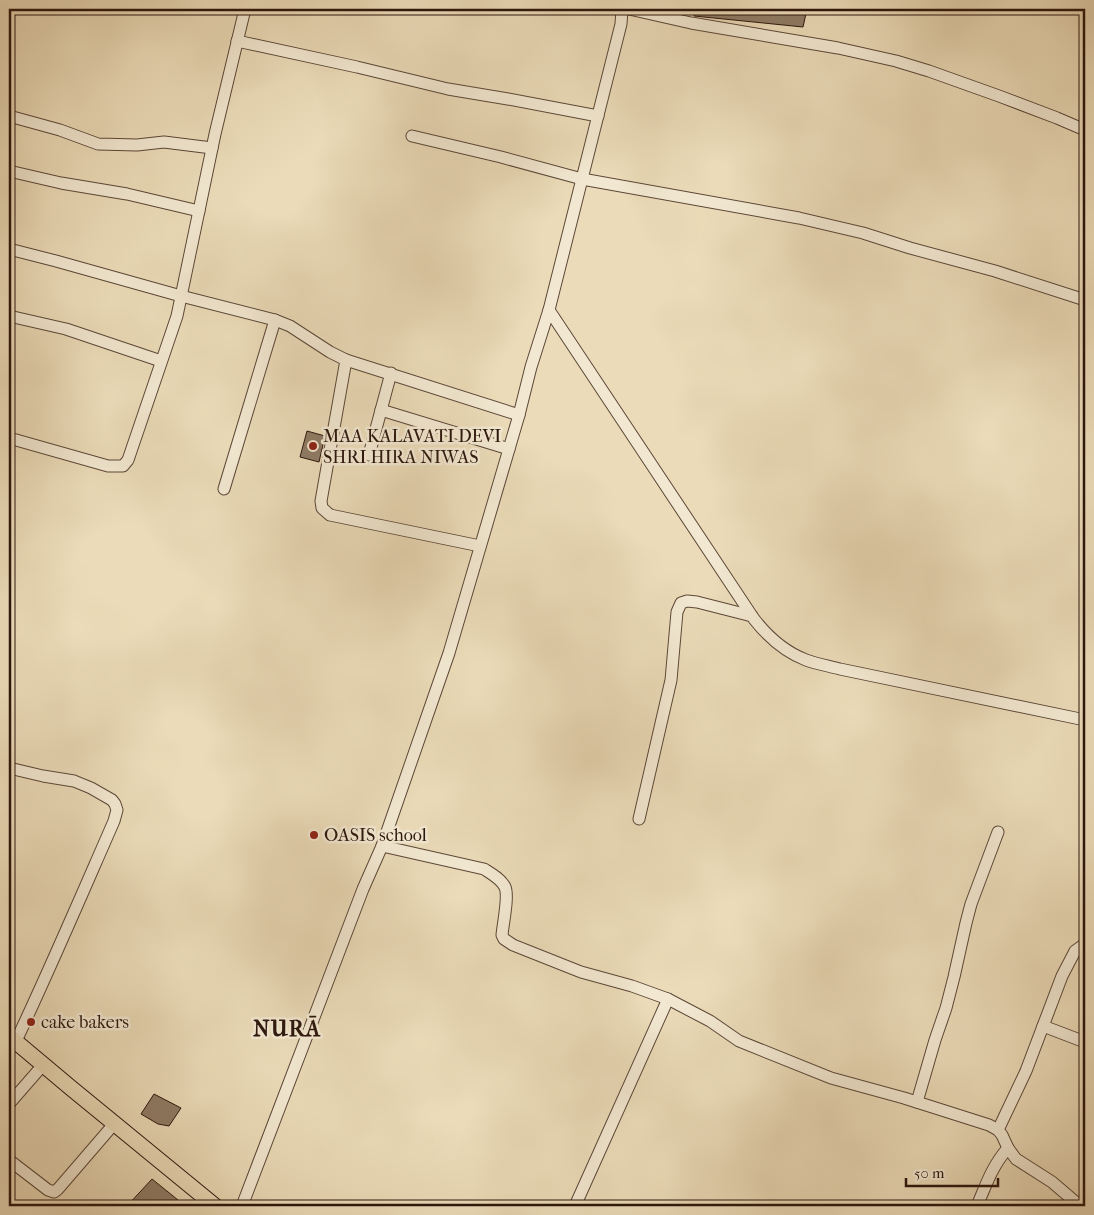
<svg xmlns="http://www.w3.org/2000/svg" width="1094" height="1215" viewBox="0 0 1094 1215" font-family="'IM FELL French Canon',serif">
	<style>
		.building { fill: #8f7c66; stroke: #2c160d }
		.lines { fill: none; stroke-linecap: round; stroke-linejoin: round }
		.minor-casing { stroke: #5c4738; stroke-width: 13 }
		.major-casing { stroke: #2c160d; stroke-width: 17 }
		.minor { stroke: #f2e8d1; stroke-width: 11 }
		.major { stroke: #ebdbb8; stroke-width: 15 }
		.poi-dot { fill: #8f2418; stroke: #f2e8d1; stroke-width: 2 }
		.labels { text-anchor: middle; stroke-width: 5; stroke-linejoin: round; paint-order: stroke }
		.poi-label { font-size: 18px; fill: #2c160d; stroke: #f2e8d1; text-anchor: start }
		.district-label { font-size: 22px; font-weight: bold; letter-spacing: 1px; fill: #2c160d; stroke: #f2e8d1 }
	</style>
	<rect width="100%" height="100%" fill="#ebdbb8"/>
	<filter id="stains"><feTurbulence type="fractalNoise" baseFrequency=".004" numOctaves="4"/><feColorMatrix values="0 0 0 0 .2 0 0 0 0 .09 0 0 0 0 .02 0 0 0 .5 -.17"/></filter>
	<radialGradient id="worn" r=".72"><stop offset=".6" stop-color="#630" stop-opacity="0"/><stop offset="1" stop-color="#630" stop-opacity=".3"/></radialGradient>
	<g class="building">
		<path d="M694,9H807L803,27L694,16Z"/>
		<path d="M307,431L325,436L319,462L300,457Z"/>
		<path d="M154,1094L181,1108L169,1126L158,1124L141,1114Z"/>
		<path d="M152,1179L178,1200L171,1206H127Z"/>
	</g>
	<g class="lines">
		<defs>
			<g id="minor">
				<path d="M629,9L691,23L838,48L896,61L929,71L999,96L1057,118L1085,130"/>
				<path d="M237,41L357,67L448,89L508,99L598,116"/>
				<path d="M9,116L60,130L98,144L137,145L164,142L212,148"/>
				<path d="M412,136L501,157L582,179L799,218L863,233L910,248L995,271L1085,300"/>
				<path d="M9,171L61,183L127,194L199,211"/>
				<path d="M9,249L56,261L181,296L275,320L290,326L330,352L346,360L519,415"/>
				<path d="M549,310L754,619C768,637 785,652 806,660C817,664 829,666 840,669L1085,720"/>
				<path d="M9,316L66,329L161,361"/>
				<path d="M346,360L321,501L322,508L330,515L480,546"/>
				<path d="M381,410L509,449"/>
				<path d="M9,438L108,466H123L128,460L177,316L215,134L245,9"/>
				<path d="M369,455L391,373"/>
				<path d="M224,489L275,320"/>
				<path d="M9,768L43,776L74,781L91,788L112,800L115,804L117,810L114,821C82,894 50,969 16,1041"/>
				<path d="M639,819L671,680L677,612L681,603L687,601L697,602L752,616"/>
				<path d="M382,846L484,869C492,874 501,879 505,887C509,896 503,924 502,935L504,939L513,945L581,972L632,986L668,999L710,1021L739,1041L831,1078L904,1098L989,1125L998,1130L1002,1135L1008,1148L1016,1159L1052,1182L1080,1206"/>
				<path d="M1043,1026L1085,1042"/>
				<path d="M917,1102L935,1040L946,1008L954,977L966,923L971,904L998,832"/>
				<path d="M9,1104L43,1065"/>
				<path d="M998,1130L1026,1071L1062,976L1075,951L1082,946H1085"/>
				<path d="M9,1160L48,1190L54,1192L58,1189L114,1124"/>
				<path d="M242,1206L363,889L382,846L449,653L519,415L531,367L549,310L621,24L622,9"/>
				<path d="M575,1206L668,999"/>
				<path d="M977,1206C986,1185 992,1166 1008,1148"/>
			</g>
			<path id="major" d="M9,1036L71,1088L215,1206"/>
		</defs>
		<use href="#minor" class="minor-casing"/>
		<use href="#major" class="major-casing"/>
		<use href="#minor" class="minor"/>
		<use href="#major" class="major"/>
	</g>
	<g class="poi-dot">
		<circle cx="313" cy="446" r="5"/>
		<circle cx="314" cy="835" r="5"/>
		<circle cx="31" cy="1022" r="5"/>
	</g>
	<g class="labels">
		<g class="poi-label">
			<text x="323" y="442">MAA KALAVATI DEVI<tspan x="323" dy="21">SHRI HIRA NIWAS</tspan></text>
			<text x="324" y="841">OASIS school</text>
			<text x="41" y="1028">cake bakers</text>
		</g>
		<g class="district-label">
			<text x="287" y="1036">NURĀ</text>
		</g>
	</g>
	<rect width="1094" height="1215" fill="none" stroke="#ebdbb8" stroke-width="30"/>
	<rect x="10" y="10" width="1074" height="1195" fill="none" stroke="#2c160d" stroke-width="2.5"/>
	<rect x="15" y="15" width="1064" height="1185" fill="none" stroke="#2c160d"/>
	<path d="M906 1178v8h92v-8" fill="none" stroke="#2c160d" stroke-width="2.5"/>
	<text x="914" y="1178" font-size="15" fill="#2c160d" stroke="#f2e8d1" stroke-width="4" paint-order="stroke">50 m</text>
	<rect width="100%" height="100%" filter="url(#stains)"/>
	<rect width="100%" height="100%" fill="url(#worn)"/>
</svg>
